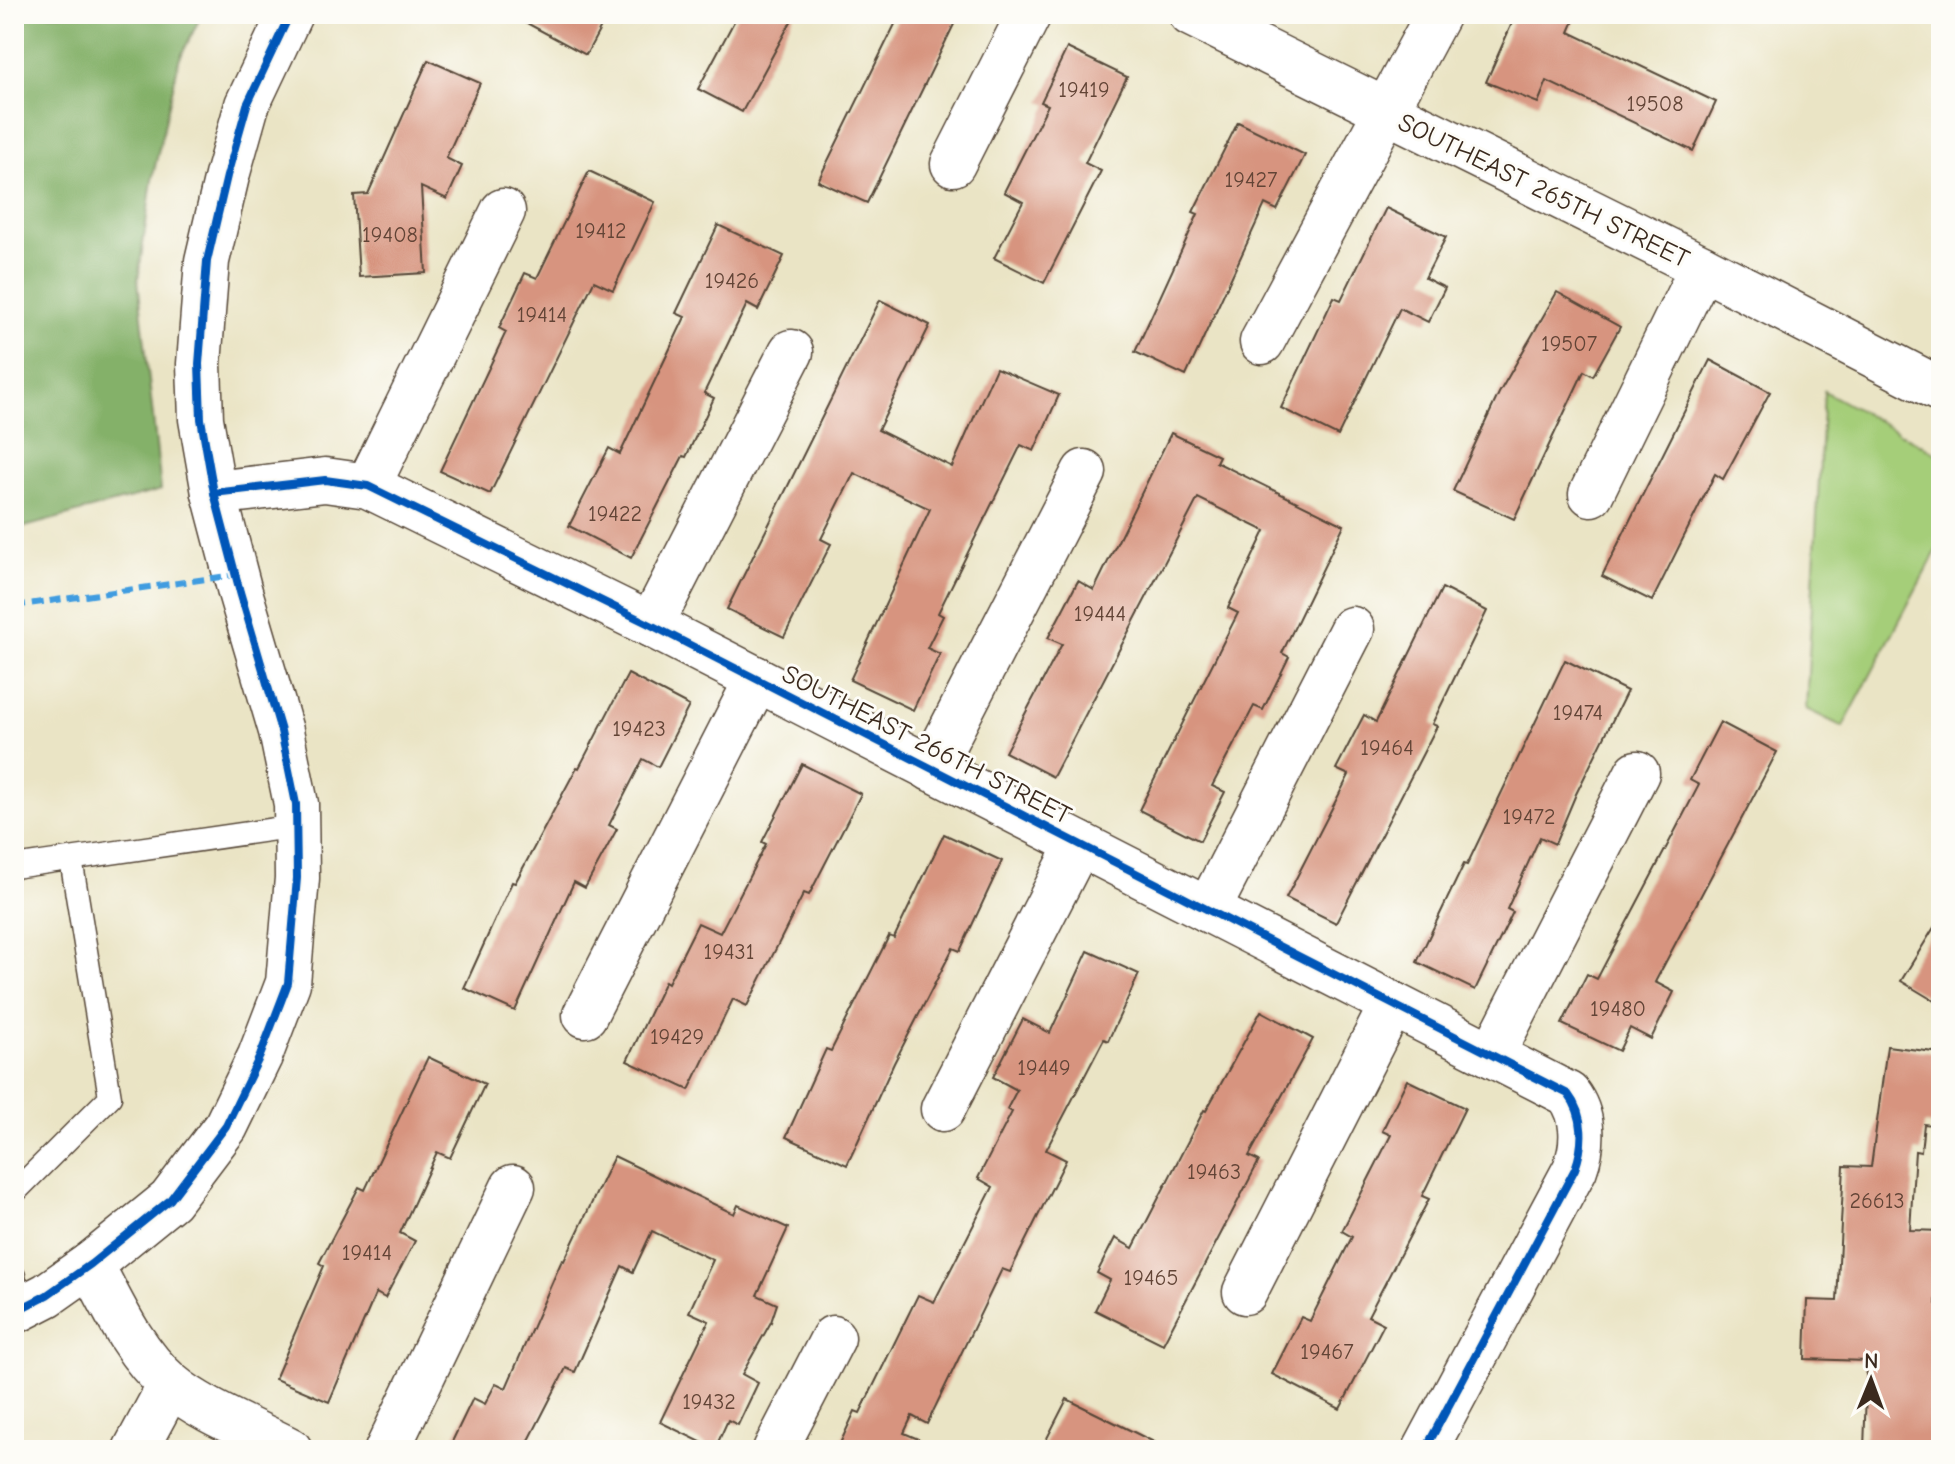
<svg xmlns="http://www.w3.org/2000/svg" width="1955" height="1464" viewBox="0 0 1955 1464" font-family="'Comic Neue',sans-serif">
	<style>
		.green { fill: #a5ce79; stroke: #707c4c; stroke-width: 2 }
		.forest { fill: #84b169; stroke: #606e44; stroke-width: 2 }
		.building { fill: #d7947f }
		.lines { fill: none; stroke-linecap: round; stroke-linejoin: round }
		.service-casing { stroke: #554637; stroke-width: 25 }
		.minor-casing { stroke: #554637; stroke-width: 47 }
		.service { stroke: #fff; stroke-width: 22 }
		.minor { stroke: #fff; stroke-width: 44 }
		.quiet { stroke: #3f9ce0; stroke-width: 6; stroke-dasharray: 12 6; stroke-linecap: butt }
		.cycleway-casing { stroke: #fdfcf7; stroke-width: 13 }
		.cycleway { stroke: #0057b8; stroke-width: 8 }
		.labels { text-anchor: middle; stroke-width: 6; stroke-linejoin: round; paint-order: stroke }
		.number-label { font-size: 22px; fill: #624436 }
		.street-label { font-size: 26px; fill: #3b2a1e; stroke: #fdfcf7 }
	</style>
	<rect width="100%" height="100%" fill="#fdfcf7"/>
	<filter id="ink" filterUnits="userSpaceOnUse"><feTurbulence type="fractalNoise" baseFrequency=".0125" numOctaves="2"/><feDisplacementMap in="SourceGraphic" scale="16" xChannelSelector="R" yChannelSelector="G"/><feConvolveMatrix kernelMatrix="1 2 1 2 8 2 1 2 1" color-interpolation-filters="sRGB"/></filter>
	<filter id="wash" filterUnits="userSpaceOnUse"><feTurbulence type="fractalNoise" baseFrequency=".006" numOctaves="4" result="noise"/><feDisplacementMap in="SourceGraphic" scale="32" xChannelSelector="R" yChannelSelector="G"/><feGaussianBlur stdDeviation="1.8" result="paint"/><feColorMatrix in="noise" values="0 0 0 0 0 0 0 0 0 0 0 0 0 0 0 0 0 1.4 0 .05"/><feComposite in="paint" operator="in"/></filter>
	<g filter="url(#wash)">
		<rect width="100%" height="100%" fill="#eae4c5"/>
		<path class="green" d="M1824,391L1941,456V542L1843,727L1806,709Z"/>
		<path class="forest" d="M14,14H202L179,60L152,180L138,280L161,490L14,530Z"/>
		<g id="blocks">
			<g class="building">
				<path d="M510,14H608L586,55Z"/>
				<path d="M738,14H795L742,112L698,89Z"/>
				<path d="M900,14H959L867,203L818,181Z"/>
				<path d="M1516,14H1577L1569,32L1716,102L1693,151L1547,81L1538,103L1486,82Z"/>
				<path d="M1067,48L1127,77L1085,163L1101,171L1044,283L994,258L1023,202L1004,192L1048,105L1041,102Z"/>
				<path d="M428,60L480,83L446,158L462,166L447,199L421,187L426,273L359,277L354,195L368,194Z"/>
				<path d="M1238,122L1305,155L1277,210L1265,204L1186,376L1135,352L1198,214L1193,212Z"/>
				<path d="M589,171L655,202L613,290L594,281L490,494L440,471L506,332L499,328L525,273L537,278Z"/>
				<path d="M1386,208L1446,237L1425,278L1445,288L1428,322L1400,308L1338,436L1281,408L1334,297L1341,300Z"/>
				<path d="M718,225L784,256L758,310L747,304L704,393L714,398L686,457L683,456L631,558L569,526L609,448L620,454L685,317L676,313Z"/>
				<path d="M1557,292L1620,327L1593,376L1584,371L1514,519L1453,491L1499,393Z"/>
				<path d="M880,300L930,325L878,430L952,467L996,368L1059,395L1034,451L1021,445L938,613L943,616L927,648L940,654L913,710L850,680L930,509L854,473L821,539L831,544L784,637L727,609Z"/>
				<path d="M1710,360L1770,392L1723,479L1715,474L1652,601L1602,576Z"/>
				<path d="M1171,433L1219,456L1216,462L1344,525L1282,653L1289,657L1263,710L1254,706L1212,786L1225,792L1200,841L1139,810L1238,613L1228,608L1265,531L1198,498L1053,777L1005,752L1062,644L1048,638L1078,581L1094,590Z"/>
				<path d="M1442,588L1487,611L1432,724L1437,726L1336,923L1286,898L1349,775L1336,769L1364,715L1376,722Z"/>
				<path d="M1565,660L1627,691L1576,794L1555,844L1540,837L1507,909L1513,912L1475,990L1417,962L1464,864L1467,865Z"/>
				<path d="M628,674L689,706L658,767L643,759L609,825L617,829L585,888L574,882L515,1011L464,988L512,882L515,883L577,767L579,768Z"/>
				<path d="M1720,722L1777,752L1655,982L1674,992L1651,1039L1630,1028L1619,1051L1562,1024L1587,974L1597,979L1665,850L1699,785L1690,780Z"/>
				<path d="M802,764L861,794L809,895L804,893L747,1006L733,999L689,1090L627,1061L665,981L668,983L698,923L720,933L766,844L762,842Z"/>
				<path d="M944,834L1002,861L960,951L953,948L894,1063L847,1165L786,1137L826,1049L831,1051L889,936L894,938Z"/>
				<path d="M1941,916V1005L1901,981Z"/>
				<path d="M1088,951L1139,974L1108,1041L1104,1039L1046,1150L1066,1160L1010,1272L1002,1269L927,1424L912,1416L904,1433L944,1450H837L855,1411L860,1413L918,1295L934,1302L993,1187L978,1178L1012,1112L1007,1109L1017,1090L993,1077L1023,1019L1050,1033Z"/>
				<path d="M1261,1011L1313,1039L1249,1156L1259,1161L1163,1344L1095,1310L1110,1280L1097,1273L1115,1238L1133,1248L1204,1110L1206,1111Z"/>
				<path d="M1887,1046L1941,1053V1126L1924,1124L1921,1152L1915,1151L1910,1230L1941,1231L1936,1304L1941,1305L1938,1450H1864L1867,1361L1805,1359L1807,1300L1837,1301L1844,1166L1871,1167Z"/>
				<path d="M428,1057L485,1084L450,1158L437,1152L400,1233L415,1241L385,1298L376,1293L329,1402L275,1379L324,1266L319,1263L359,1187L365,1190Z"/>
				<path d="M1407,1080L1465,1108L1422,1196L1429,1199L1368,1316L1384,1324L1340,1409L1272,1374L1301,1317L1310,1321L1352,1237L1342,1231L1391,1135L1382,1131Z"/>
				<path d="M614,1156L734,1214L738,1205L788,1228L757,1295L777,1304L771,1322L742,1374L758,1383L738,1425L728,1420L715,1449L660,1422L709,1321L689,1312L713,1260L652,1231L633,1272L622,1266L575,1372L566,1368L524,1450H448L473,1398L485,1404L496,1383L506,1388L562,1260L564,1261Z"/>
				<path d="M1067,1399L1170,1450H1041Z"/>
			</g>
		</g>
	</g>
	<g filter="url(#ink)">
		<use href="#blocks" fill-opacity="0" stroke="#554637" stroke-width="2"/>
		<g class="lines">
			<defs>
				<g id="service">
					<path d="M14,867L296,826"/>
					<path d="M14,1193L110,1097L71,859"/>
					<path d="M14,1276L20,1310"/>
				</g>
				<g id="minor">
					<path d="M1191,14L1702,267L1941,390"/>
					<path d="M953,164L1029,14"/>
					<path d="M1262,342L1438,14"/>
					<path d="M368,486L503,211"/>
					<path d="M214,493L325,480L368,486L651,625L1568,1094C1585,1116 1584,1145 1575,1169L1425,1450"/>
					<path d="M1591,494L1702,267"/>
					<path d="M651,625L791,352"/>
					<path d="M931,769L1084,472"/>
					<path d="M1208,910L1352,629"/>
					<path d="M585,1015L757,679"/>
					<path d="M1492,1055L1637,773"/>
					<path d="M943,1109L1079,844"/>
					<path d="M91,1264C113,1306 134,1353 170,1384C200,1410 254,1431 290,1450"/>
					<path d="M1245,1292L1392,1004"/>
					<path d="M14,1312L47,1295L91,1264L170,1200L226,1126L260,1056L288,983L297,878L296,804L281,731L240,592L214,493L201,419L199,364L207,261L227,176L247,105L290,14"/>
					<path d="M135,1450L170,1385"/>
					<path d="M387,1450L513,1187"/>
					<path d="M775,1450L833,1338"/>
				</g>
			</defs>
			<use href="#service" class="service-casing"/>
			<use href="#minor" class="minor-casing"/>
			<use href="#service" class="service"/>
			<use href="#minor" class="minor"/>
			<path class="quiet" d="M14,606L235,575"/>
			<defs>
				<g id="cycleway">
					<path d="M214,493L325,480L368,486L651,625L1568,1094C1585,1116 1584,1145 1575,1169L1425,1450"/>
					<path d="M14,1312L47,1295L91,1264L170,1200L226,1126L260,1056L288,983L297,878L296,804L281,731L240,592L214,493L201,419L199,364L207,261L227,176L247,105L290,14"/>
				</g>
			</defs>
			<use href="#cycleway" class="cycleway-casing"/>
			<use href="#cycleway" class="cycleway"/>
		</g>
	</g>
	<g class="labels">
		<g class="number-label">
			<text x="1084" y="97">19419</text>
			<text x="1655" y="111">19508</text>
			<text x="1251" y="187">19427</text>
			<text x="601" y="238">19412</text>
			<text x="390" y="242">19408</text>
			<text x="732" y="288">19426</text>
			<text x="542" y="322">19414</text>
			<text x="1569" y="351">19507</text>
			<text x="615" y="521">19422</text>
			<text x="1100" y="621">19444</text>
			<text x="1578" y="720">19474</text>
			<text x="639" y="736">19423</text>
			<text x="1387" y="755">19464</text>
			<text x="1529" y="824">19472</text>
			<text x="729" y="959">19431</text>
			<text x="1618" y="1016">19480</text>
			<text x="677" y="1044">19429</text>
			<text x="1044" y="1075">19449</text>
			<text x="1214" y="1179">19463</text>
			<text x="1877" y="1208">26613</text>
			<text x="367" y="1260">19414</text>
			<text x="1151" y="1285">19465</text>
			<text x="1327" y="1359">19467</text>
			<text x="709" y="1409">19432</text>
		</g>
		<g class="street-label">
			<text transform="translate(1544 190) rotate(26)" y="9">SOUTHEAST 265TH STREET</text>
			<text transform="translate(927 744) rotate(27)" y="9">SOUTHEAST 266TH STREET</text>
		</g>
	</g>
	<rect width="1955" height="1464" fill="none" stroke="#fdfcf7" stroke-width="48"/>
	<g transform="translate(1871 1380) rotate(1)" stroke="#fdfcf7" stroke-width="6" paint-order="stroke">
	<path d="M0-6L14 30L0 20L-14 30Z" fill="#3b2a1e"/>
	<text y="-12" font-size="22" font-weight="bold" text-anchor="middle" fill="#3b2a1e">N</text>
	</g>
</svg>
